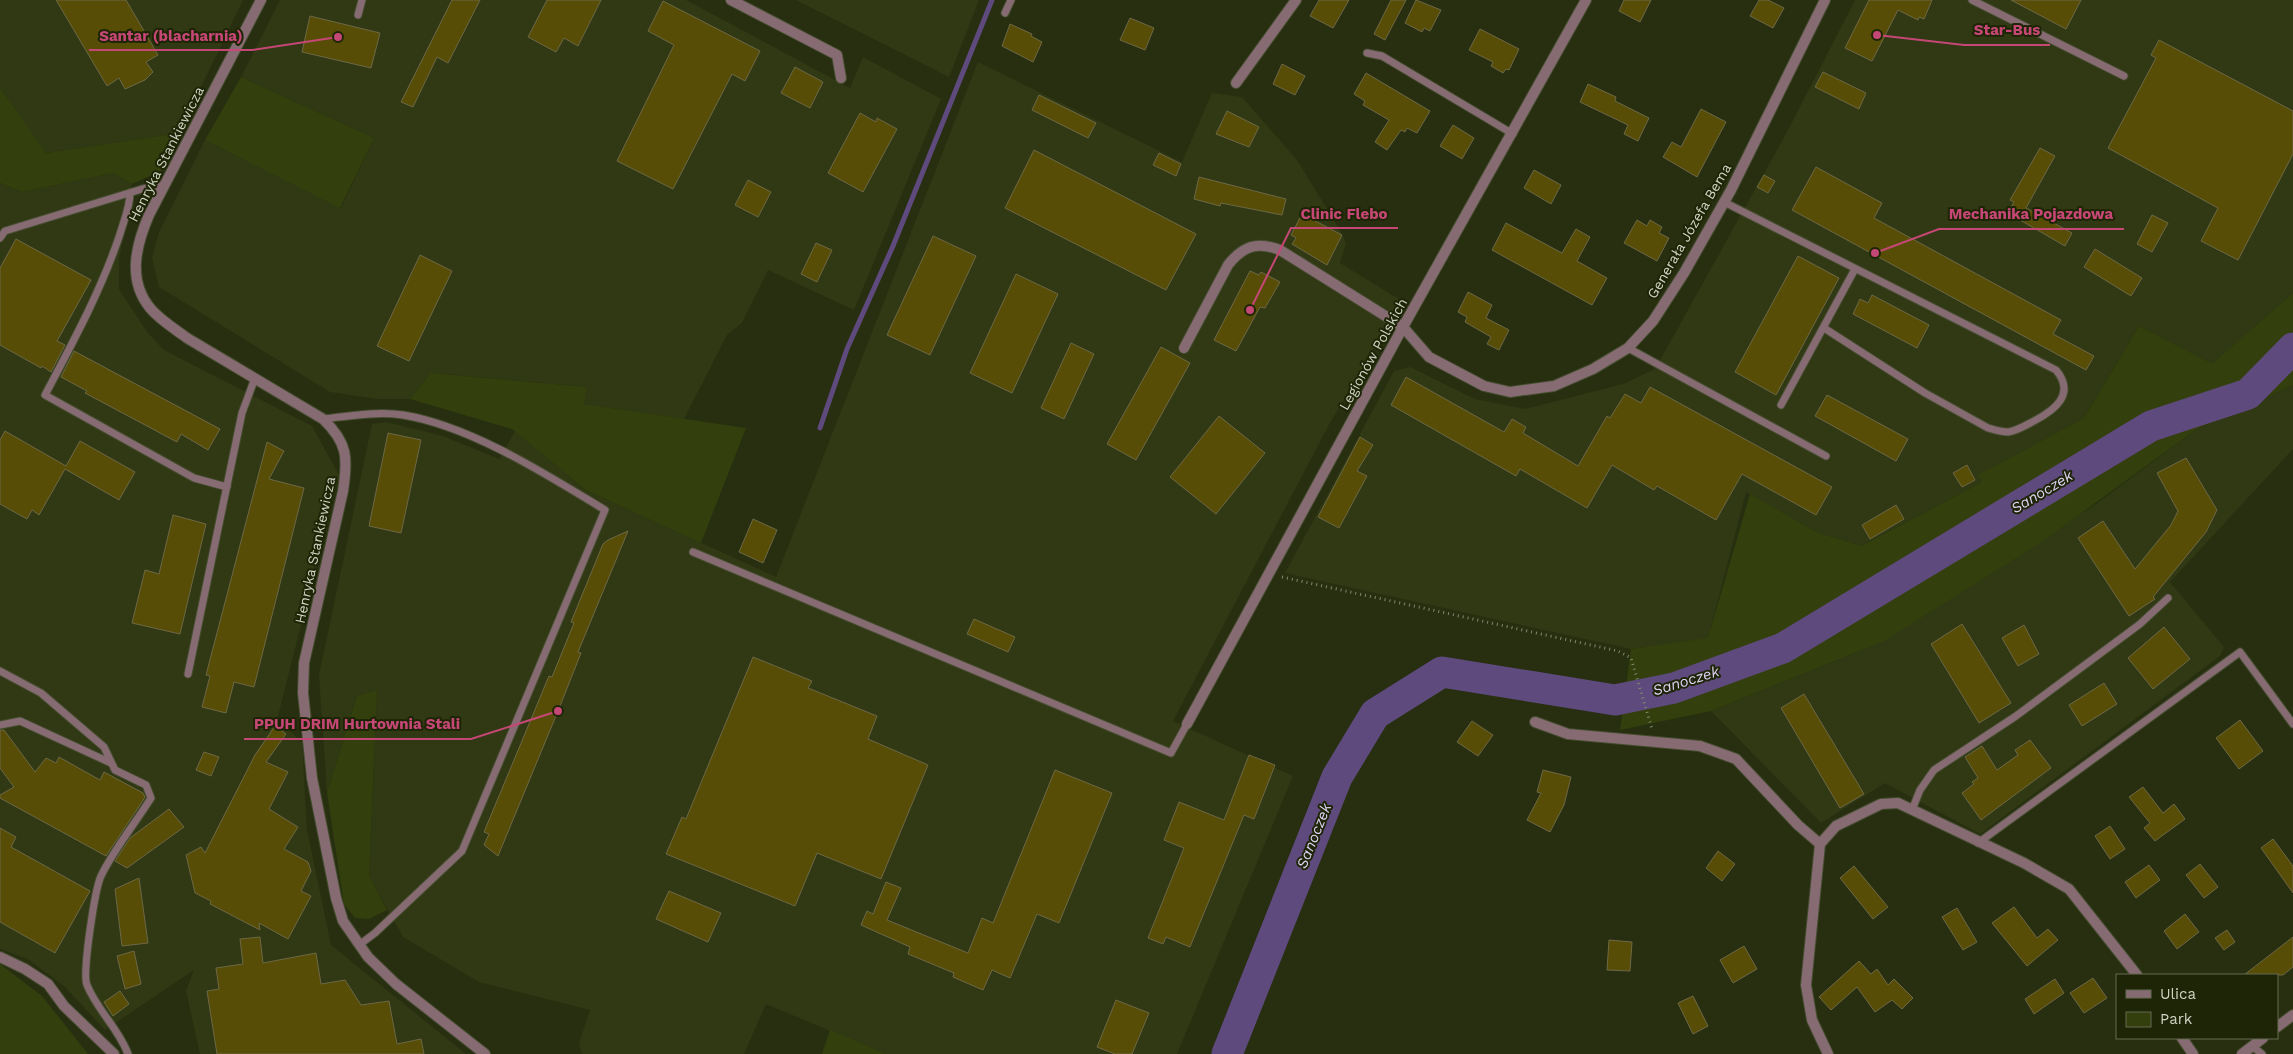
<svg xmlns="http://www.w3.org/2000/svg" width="2293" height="1054" viewBox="0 0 2293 1054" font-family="'Work Sans',sans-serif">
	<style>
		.built { fill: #303913 }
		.green { fill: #333f0c }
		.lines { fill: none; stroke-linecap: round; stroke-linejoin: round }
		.stream { stroke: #5e4a7d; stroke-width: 5 }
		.river { stroke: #5e4a7d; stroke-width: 31 }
		.building { fill: #574d06; stroke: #6d6846 }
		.lane-casing { stroke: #454d30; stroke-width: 9 }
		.street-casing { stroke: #454d30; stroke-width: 12 }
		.path { stroke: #80876f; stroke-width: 3; stroke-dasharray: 1 4; stroke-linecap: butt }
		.lane { stroke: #876b72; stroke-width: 7 }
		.street { stroke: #876b72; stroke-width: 10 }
		.labels { text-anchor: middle; stroke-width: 4; stroke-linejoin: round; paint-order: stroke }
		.street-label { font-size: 14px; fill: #ced4c2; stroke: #1e2506 }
		.water-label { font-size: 15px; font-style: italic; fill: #dfd4f5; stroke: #1e2506 }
		.leader { fill: none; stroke: #c54775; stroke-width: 2 }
		.callout-dot { fill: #c54775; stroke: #1e2506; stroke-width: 2 }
		.callout-label { font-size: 15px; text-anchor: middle; font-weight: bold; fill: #c54775; stroke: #1e2506; stroke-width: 4; stroke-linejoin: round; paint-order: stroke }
	</style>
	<rect width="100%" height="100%" fill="#272f10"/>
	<g class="built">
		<path d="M0,0H243L179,133L45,153L0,88Z"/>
		<path d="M280,0H686L850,88L863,57L941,99L854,310L768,270L742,323L727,335L684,419L584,404L587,387L432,373L410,399H377L330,392L159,287L152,258L159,232L205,140L341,208L374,138L241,77Z"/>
		<path d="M796,0H979L949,77Z"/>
		<path d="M1855,0H2293V293L2212,365L2139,326L2084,418L1979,475L1982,482L1862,546L1816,532L1746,492L1708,639L1631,649L1285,573L1394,371L1410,367L1475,399L1525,409L1623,384L1655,369L1787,132Z"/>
		<path d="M978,62L1182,162L1212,93L1242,97L1297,160L1340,230L1346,243L1340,263L1402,301L1331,421L1173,721L1293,776L1177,1054H886L766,1004L744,1054H582L579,1043L590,1010L479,982L403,937L369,877L377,690L357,696L327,793L319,675L372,424L386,422L443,436L499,459L515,431L586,490L776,577Z"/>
		<path d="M113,173L132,184L119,260V289L147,332L164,350L312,426L339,475L277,720L302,742L307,830L331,945L466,1054H200L186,991L194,970L105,1030L65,987L28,959L0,949V183L22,192Z"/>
		<path d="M2293,385V449L2170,582L2224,647L2220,656L1980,834L1885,783L1821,823L1711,711L1857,652L2096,504L2197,429Z"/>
	</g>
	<g class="green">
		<path d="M241,77L374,138L340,208L205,140Z"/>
		<path d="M0,88L46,153L179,133L163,170L132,184L113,173L22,192L0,183Z"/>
		<path d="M2293,293V385L2197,429L2043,541L1884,641L1711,711L1620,730L1631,649L1708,638L1750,494L1816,532L1862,546L1982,482L1978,475L2084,418L2139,326L2212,364Z"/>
		<path d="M431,373L587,387L584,404L746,428L701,543L586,490L512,429L410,399Z"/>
		<path d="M377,690L369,876L387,910L369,919L355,918L344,904L327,793L357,696Z"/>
		<path d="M0,964L42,996L88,1054H0Z"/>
		<path d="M830,1030L886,1054H822Z"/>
	</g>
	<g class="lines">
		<path class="stream" d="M820,428L847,349L893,246L992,0"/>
		<path class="river" d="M1227,1054L1337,777L1375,714L1442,672L1615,700L1674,688L1783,648L2151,426L2248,394L2293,348"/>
	</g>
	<g class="building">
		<path d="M56,0H126L158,55L146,62L153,72L145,80L125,89L119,78L107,86Z"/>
		<path d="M452,0H480L448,63L437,57L413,107L401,102Z"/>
		<path d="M547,0H601L578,46L564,38L556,52L528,37Z"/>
		<path d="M1319,0H1349L1333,28L1310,16Z"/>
		<path d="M1391,0H1406L1385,40L1374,34Z"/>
		<path d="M1416,0L1441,10L1430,31L1424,28L1422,32L1405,23Z"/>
		<path d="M1624,0H1651L1640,22L1619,11Z"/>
		<path d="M1759,0H1768L1784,8L1773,28L1750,16Z"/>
		<path d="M1869,0H1932L1924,19L1919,17L1918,20L1898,10L1872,61L1845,48Z"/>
		<path d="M2011,0H2081L2066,29Z"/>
		<path d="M663,1L760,51L745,81L732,74L673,189L617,161L674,45L648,31Z"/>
		<path d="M310,16L380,33L371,68L302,52Z"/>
		<path d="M1130,18L1154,28L1145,50L1120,40Z"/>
		<path d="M1010,24L1032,34L1031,36L1042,42L1033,62L1002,46Z"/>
		<path d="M1480,29L1519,49L1509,70L1506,69L1503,73L1491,66L1493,62L1469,50Z"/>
		<path d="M2159,40L2293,111V154L2238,260L2201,241L2218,208L2108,148L2156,58L2151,55Z"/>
		<path d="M1282,64L1305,76L1295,95L1273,84Z"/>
		<path d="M795,67L823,82L810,108L781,93Z"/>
		<path d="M1823,72L1866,93L1859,109L1815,87Z"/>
		<path d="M1366,73L1430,111L1417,133L1407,128L1405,132L1401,130L1387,150L1375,142L1389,120L1363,105L1365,101L1354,94Z"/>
		<path d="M1588,84L1616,97L1615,101L1649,118L1638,141L1624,134L1628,125L1580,102Z"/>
		<path d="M1039,95L1096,123L1088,138L1032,110Z"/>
		<path d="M1701,109L1726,122L1697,177L1663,157L1672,142L1681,147Z"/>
		<path d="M1227,111L1259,127L1249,147L1216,134Z"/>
		<path d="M860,113L876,122L877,118L897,129L863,192L828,173Z"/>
		<path d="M1453,125L1474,138L1462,159L1440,146Z"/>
		<path d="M2040,148L2055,156L2026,208L2072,233L2065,246L2008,213L2014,202L2010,200Z"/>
		<path d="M1034,150L1196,234L1166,290L1005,208Z"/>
		<path d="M1159,153L1181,164L1176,176L1153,165Z"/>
		<path d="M1816,167L1882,203L1874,218L2061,320L2053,334L2094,356L2086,370L1792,210Z"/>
		<path d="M1534,170L1561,185L1551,204L1524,188Z"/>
		<path d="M1764,175L1775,181L1768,193L1757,187Z"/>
		<path d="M1199,177L1286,199L1282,215L1221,203L1220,206L1194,199Z"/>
		<path d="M748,180L771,192L758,217L735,205Z"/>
		<path d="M1302,214L1342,235L1327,265L1292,244L1296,238L1291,235Z"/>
		<path d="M2152,215L2168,223L2152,252L2137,244Z"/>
		<path d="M1637,220L1647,226L1650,220L1662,227L1659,233L1669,238L1657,261L1624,243Z"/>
		<path d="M1506,223L1562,253L1576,229L1590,237L1577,261L1607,278L1592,305L1492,250Z"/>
		<path d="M933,236L976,256L930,355L887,335Z"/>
		<path d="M16,239L91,280L57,341L65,345L51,372L42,366L41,368L0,345V268Z"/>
		<path d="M816,243L832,250L817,282L801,274Z"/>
		<path d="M2095,249L2142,278L2131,296L2084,267Z"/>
		<path d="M420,255L452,271L409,361L377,346Z"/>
		<path d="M1798,256L1839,278L1776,395L1735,372Z"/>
		<path d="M1250,271L1259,275L1261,272L1280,282L1265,308L1260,307L1236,351L1214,340Z"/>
		<path d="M1016,274L1058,294L1012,393L970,373Z"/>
		<path d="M1468,292L1492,305L1486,318L1509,330L1499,350L1487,344L1491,337L1465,322L1467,317L1458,312Z"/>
		<path d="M1872,295L1929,325L1917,348L1853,314L1860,299L1868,303Z"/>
		<path d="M1071,343L1094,354L1064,419L1041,408Z"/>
		<path d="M1161,347L1190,363L1136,460L1107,444Z"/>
		<path d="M74,351L220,429L208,450L181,434L177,442L85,393L87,391L61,377Z"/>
		<path d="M1406,377L1504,432L1512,419L1526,427L1523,433L1578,466L1607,416L1610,418L1625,394L1641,403L1650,387L1832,487L1816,515L1742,474L1716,520L1657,486L1654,490L1612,465L1587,508L1520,469L1516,476L1391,405Z"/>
		<path d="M1827,395L1908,439L1896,461L1815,416Z"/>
		<path d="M1219,416L1265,453L1216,514L1170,477Z"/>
		<path d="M5,431L66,466L80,441L135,472L119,500L65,469L39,515L32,510L27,519L0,504V440Z"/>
		<path d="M388,433L421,440L401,533L369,526Z"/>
		<path d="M1360,437L1373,445L1357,471L1367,476L1339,528L1318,517Z"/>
		<path d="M267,442L284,451L269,479L304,488L254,687L234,682L226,713L202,707L210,676L206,675Z"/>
		<path d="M2186,458L2217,510L2206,532L2153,597L2155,599L2129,616L2078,538L2103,521L2135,569L2171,525L2178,511L2157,473Z"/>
		<path d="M1967,465L1975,480L1962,487L1953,473Z"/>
		<path d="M1896,505L1904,519L1870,539L1862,525Z"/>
		<path d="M173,515L206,524L180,634L132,623L145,570L159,574Z"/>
		<path d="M753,519L777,530L763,563L739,552Z"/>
		<path d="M628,531L578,652L581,653L558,711L498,856L484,845L489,834L484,832L549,676L552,677L574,623L571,622L603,544L608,540Z"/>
		<path d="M974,619L1015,637L1008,652L967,634Z"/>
		<path d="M1962,624L2011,703L1979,723L1931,644Z"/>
		<path d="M2024,625L2039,654L2018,666L2002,638Z"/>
		<path d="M2164,627L2190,659L2153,689L2128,658Z"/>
		<path d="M753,657L812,681L808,688L877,716L868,739L928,765L881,879L817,853L795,906L666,854L682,817L686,819Z"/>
		<path d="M2104,683L2117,704L2082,726L2069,705Z"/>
		<path d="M1804,694L1864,794L1840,808L1781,708Z"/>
		<path d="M2240,720L2263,751L2239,769L2216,738Z"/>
		<path d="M1472,721L1493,735L1478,756L1457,742Z"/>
		<path d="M275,726L286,734L266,762L288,772L269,809L298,827L284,849L308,862L311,871L301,891L311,896L288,939L259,923L260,930L210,904L211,901L195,893L186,855L201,847L205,853L255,755Z"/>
		<path d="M0,730H4L35,772L46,758L56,763L59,757L100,780L104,772L143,793L145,797L142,802L106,856L0,798V795L14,787L0,768Z"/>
		<path d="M2030,740L2051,768L1981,820L1962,793L1974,784L1972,782L1978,778L1965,757L1982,746L1997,770L2018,755L2015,750Z"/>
		<path d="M204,752L219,757L211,776L196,770Z"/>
		<path d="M1249,755L1275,765L1254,819L1244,815L1190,947L1166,937L1163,944L1148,938L1184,848L1164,840L1179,802L1224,820Z"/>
		<path d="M1055,770L1112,793L1059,923L1037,914L1010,978L992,970L983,990L953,977L954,973L908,954L910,947L861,925L867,911L873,914L886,882L901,888L887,920L968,953L982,918L993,923Z"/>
		<path d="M1543,770L1571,777L1564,805L1550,832L1527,820L1541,793L1537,792Z"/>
		<path d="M2143,787L2163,813L2174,804L2185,819L2155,841L2144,828L2150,823L2129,797Z"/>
		<path d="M169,809L184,827L127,868L115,861L130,838Z"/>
		<path d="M2110,826L2125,849L2110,859L2095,836Z"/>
		<path d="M0,828L16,837L11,847L90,891L55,953L0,922Z"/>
		<path d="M2273,839L2293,866V893L2261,848Z"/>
		<path d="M1718,851L1735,864L1722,881L1706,868Z"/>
		<path d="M2200,864L2218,887L2204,898L2186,875Z"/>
		<path d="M2149,865L2160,880L2136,898L2125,882Z"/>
		<path d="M1854,866L1888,907L1873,919L1840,878Z"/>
		<path d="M139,878L148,943L122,946L115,889Z"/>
		<path d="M669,891L721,913L708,942L656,919Z"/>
		<path d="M2014,907L2037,938L2048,929L2058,940L2027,966L1992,923Z"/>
		<path d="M1957,908L1977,942L1963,950L1942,917Z"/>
		<path d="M2185,914L2199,932L2177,949L2164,931Z"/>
		<path d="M2227,930L2235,942L2224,950L2215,938Z"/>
		<path d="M260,937L263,963L316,953L321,984L345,980L361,1005L389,1001L397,1044L421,1039L424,1054H217L207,991L219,989L216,968L243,964L240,939Z"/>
		<path d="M2293,937V967L2283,975H2244Z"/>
		<path d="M1609,940L1632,942L1630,971L1607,970Z"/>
		<path d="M1744,946L1757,969L1733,983L1720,960Z"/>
		<path d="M134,951L141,984L125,989L117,956Z"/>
		<path d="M1859,961L1871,974L1877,969L1888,985L1894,979L1913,998L1902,1009L1892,1000L1875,1012L1857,987L1831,1010L1819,997Z"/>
		<path d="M2093,978L2107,998L2084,1013L2070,993Z"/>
		<path d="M2055,979L2064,993L2034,1014L2025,999Z"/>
		<path d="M120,991L129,1004L113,1016L104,1002Z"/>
		<path d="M1693,996L1708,1026L1693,1034L1678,1003Z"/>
		<path d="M1116,1000L1149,1013L1132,1054H1115L1097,1047Z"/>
	</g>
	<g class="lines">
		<defs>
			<g id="lane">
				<path d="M1972,0L2124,76"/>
				<path d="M1005,13L1011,0"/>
				<path d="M358,15L362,0"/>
				<path d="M1367,53L1382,56L1513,134"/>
				<path d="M130,193C130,207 124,220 120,234C101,291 73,342 45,395L194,478L227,487"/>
				<path d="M1724,202L2056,370C2076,394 2055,410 2034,421C2026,425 2017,431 2008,432C2001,432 1995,430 1988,428L1925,393L1824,328"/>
				<path d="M0,238L5,231L142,189L164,185"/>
				<path d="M1628,348L1826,456"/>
				<path d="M1781,405L1855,269"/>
				<path d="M323,419C349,416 377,411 403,415C471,426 547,475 605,510L462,851L375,933L359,945"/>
				<path d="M693,552L1171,753L1187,724"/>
				<path d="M0,671L41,693L104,747L115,770L146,785L151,798C136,822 113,851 101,876C95,889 82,973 87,985C97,1010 119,1029 128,1054"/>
				<path d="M188,674L242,413L255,378"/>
				<path d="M0,725L20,721L111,763"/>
				<path d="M1912,810L1920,790L1934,770L2016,716L2140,624L2168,598"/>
				<path d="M1978,843L2240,652L2293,724"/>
				<path d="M2252,1046L2262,1054"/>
			</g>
			<g id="street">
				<path d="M261,0L149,215C136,245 127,280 150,308C160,320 175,329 187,338L323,419C348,443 348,458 343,491L304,663L303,693L312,778L336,898L343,921L368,957L396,984L485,1054"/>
				<path d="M731,0L837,55L841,78"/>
				<path d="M1236,83L1296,0"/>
				<path d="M1184,348L1228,265C1243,246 1257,241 1280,250L1403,327L1429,357L1484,386L1510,392L1554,386L1593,369L1628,348L1653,321L1684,273L1731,190L1825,0"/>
				<path d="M1535,722L1568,734L1700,746L1736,759L1798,825L1820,844"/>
				<path d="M1187,724L1403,327L1586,0"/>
				<path d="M0,957L25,969L48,984L64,1006L114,1054"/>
				<path d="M2277,1027L2293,1015"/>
				<path d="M2182,1038L2193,1054"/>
				<path d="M1828,1054L1812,1020L1806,985L1820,844L1836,826L1881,804L1898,803L2024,863L2069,889L2137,975"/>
				<path d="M2242,1054L2263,1038"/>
			</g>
		</defs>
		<use href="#lane" class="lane-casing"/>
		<use href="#street" class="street-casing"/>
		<path class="path" d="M1282,577L1618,651L1631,658L1652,729"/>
		<use href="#lane" class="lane"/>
		<use href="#street" class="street"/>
	</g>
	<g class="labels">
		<g class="street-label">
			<text transform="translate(166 154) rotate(-63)" y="5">Henryka Stankiewicza</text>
			<text transform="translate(1689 231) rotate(-60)" y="5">Generała Józefa Bema</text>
			<text transform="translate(1373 354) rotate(-61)" y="5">Legionów Polskich</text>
			<text transform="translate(315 550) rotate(-78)" y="5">Henryka Stankiewicza</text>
		</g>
		<g class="water-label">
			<text transform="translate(2042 492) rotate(-31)" y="5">Sanoczek</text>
			<text transform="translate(1686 681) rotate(-17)" y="5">Sanoczek</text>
			<text transform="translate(1314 836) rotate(-68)" y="5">Sanoczek</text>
		</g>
	</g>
	<path class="leader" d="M1877 35L1964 45H2050M338 37L252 50H89M1250 310L1291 228H1398M1875 253L1939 229H2124M558 711L471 739H244"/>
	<g class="callout-dot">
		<circle cx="1877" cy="35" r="5"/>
		<circle cx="338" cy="37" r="5"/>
		<circle cx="1250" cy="310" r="5"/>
		<circle cx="1875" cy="253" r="5"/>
		<circle cx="558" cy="711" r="5"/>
	</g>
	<g class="callout-label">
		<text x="2007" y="35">Star-Bus</text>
		<text x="171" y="41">Santar (blacharnia)</text>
		<text x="1344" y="219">Clinic Flebo</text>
		<text x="2031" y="219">Mechanika Pojazdowa</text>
		<text x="357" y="729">PPUH DRIM Hurtownia Stali</text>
	</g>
	<rect x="2116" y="974" width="162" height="65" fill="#1e2506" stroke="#646b51"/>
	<rect x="2126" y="990" width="25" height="8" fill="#876b72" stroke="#646b51"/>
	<text x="2160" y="999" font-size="15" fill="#ced4c2">Ulica</text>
	<rect x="2126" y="1012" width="25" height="15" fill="#333f0c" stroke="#646b51"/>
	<text x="2160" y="1024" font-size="15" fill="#ced4c2">Park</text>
</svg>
